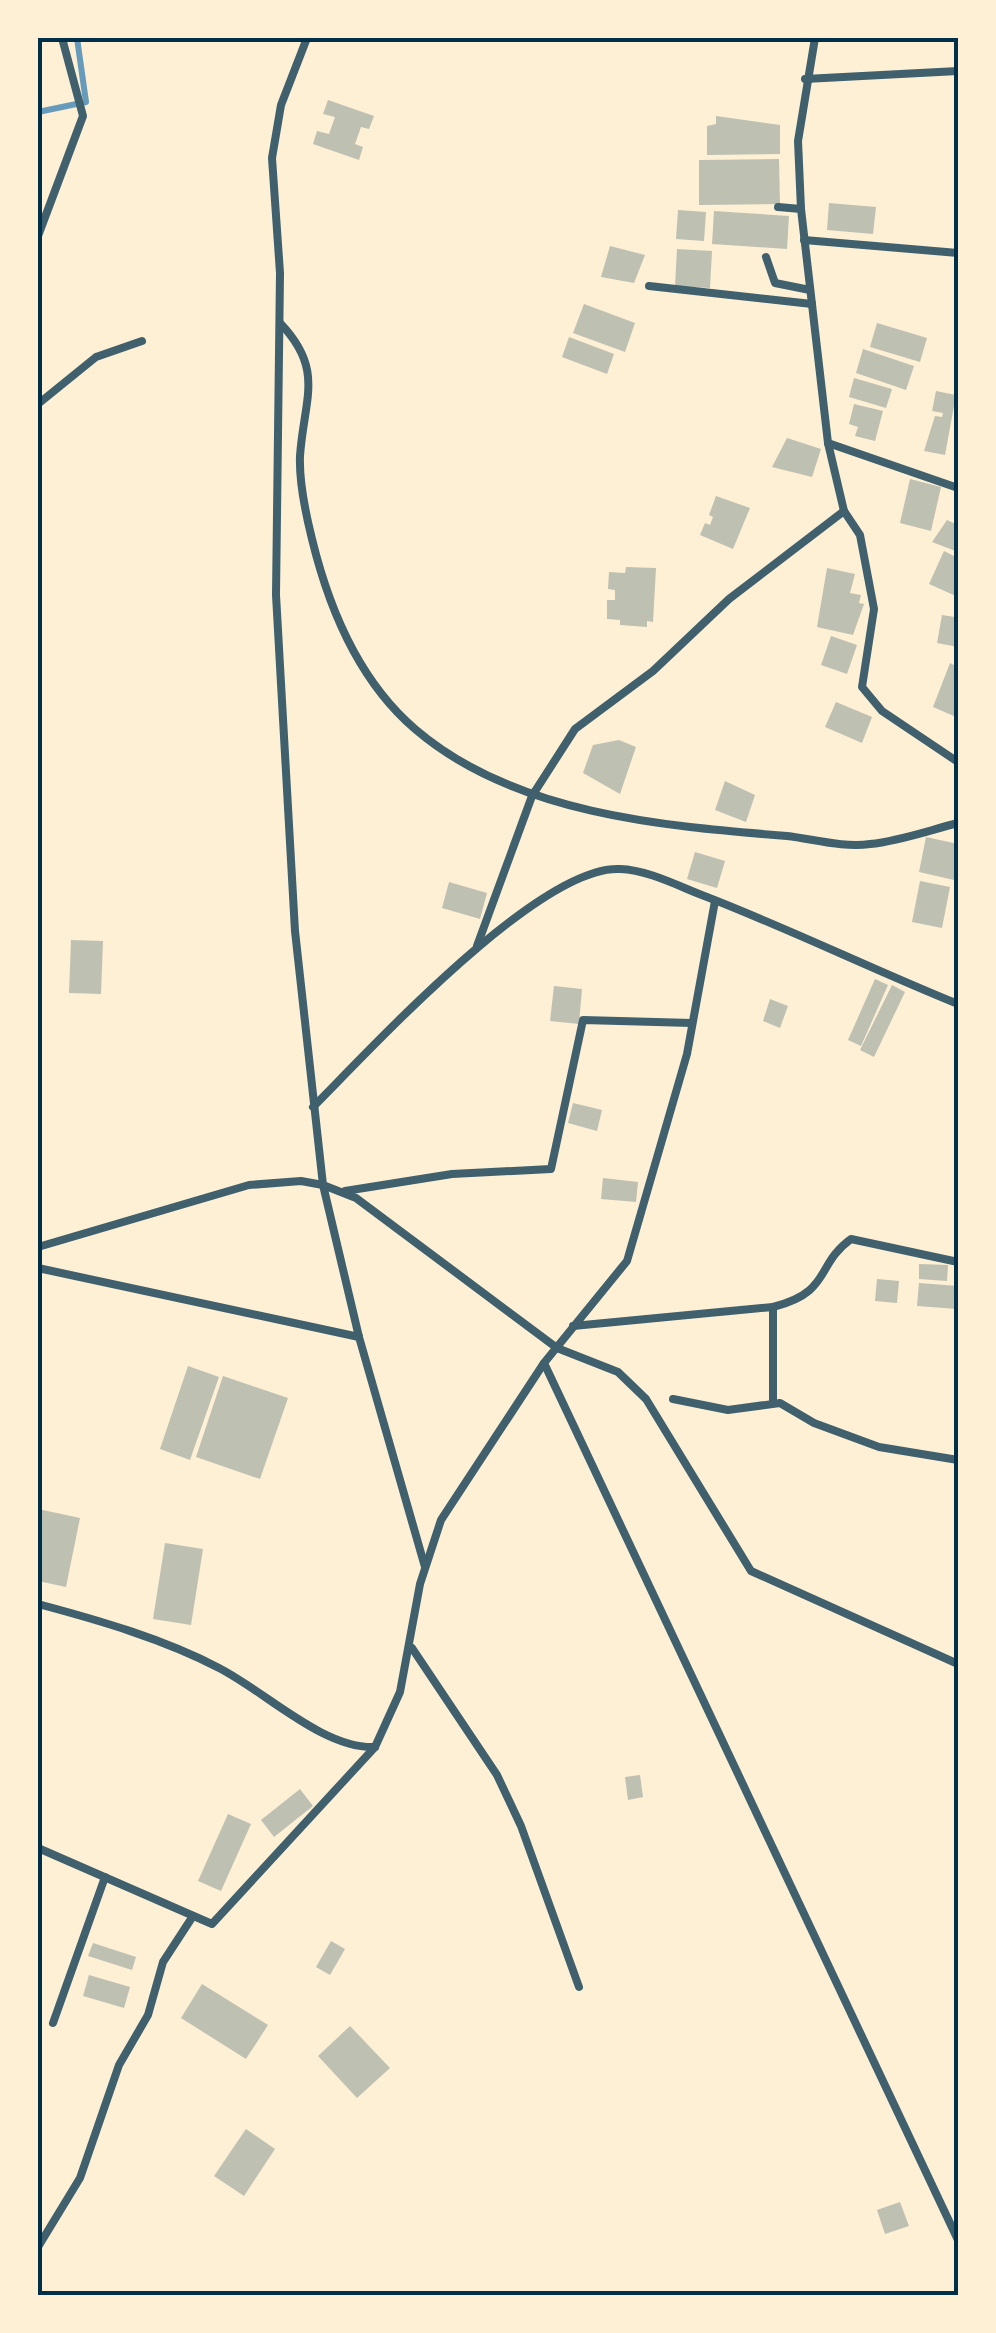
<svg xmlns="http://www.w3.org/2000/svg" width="996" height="2333" viewBox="0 0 996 2333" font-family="Mulish,sans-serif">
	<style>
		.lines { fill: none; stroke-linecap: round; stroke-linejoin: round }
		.stream { stroke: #669bbc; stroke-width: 6 }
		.building { fill: #bec0b2 }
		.minor { stroke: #3f606c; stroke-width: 8 }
		.neatline { fill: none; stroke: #003049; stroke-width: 4 }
	</style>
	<rect width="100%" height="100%" fill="#fdf0d5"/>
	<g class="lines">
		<path class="stream" d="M38,112L86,102L77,38"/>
	</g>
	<g class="building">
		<path d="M328,100L374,116L369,129L361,127L355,144L363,147L359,160L313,144L317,131L329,134L335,117L323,114Z"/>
		<path d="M716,116L780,125V154L707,155V126L716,124Z"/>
		<path d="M779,159L780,204L699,205V160Z"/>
		<path d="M829,203L876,207L873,234L827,230Z"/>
		<path d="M678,210L706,212L704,241L676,239Z"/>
		<path d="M714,211L789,216L787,249L712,244Z"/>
		<path d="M610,246L645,255L634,283L601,277Z"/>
		<path d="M677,249L712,251L710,288L675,286Z"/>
		<path d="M584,304L635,323L625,352L573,333Z"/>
		<path d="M877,323L927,338L920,362L870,347Z"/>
		<path d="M569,337L614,354L607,374L562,357Z"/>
		<path d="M863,349L914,366L906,390L856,373Z"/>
		<path d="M854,378L892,389L886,408L849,397Z"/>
		<path d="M936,391L956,395L945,455L924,451L935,416L942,417L943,413L932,411Z"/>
		<path d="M854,404L883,411L875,441L855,436L858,427L849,424Z"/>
		<path d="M787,438L821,449L812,477L772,467Z"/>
		<path d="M910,479L941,487L931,531L900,523Z"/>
		<path d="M716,496L750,508L733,549L700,535L705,523L710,525L713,517L709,515Z"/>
		<path d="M947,520L958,525V552L932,542Z"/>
		<path d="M944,551L958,558V597L929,584Z"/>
		<path d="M626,567L656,568L653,622L647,621V627L620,625V620L607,619V600H615V590L608,589L609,572L625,573Z"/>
		<path d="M827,568L855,574L850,593L861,595L859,603L864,604L853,635L817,627Z"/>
		<path d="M957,609L958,647L937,643L942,615L955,617Z"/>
		<path d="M831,636L857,645L847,674L821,665Z"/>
		<path d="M950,663L958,667L956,717L933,707Z"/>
		<path d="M836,702L872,717L862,743L825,727Z"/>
		<path d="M619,740L636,747L620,794L583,773L593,745Z"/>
		<path d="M725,781L755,795L746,822L715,810Z"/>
		<path d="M926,837L958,844L954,880L919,872Z"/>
		<path d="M695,852L725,861L717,888L687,879Z"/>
		<path d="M920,881L950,887L942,928L912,922Z"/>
		<path d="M449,882L487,893L480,919L442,908Z"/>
		<path d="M71,940L103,941L101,994L69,993Z"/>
		<path d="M875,979L888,985L861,1046L848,1040Z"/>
		<path d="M892,985L905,992L874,1057L860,1050Z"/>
		<path d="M554,986L582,989L579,1024L550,1021Z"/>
		<path d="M770,999L788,1006L780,1028L763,1021Z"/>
		<path d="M573,1103L602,1110L597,1131L568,1123Z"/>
		<path d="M603,1178L638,1182L636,1202L601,1199Z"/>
		<path d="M919,1264L948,1265L947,1281L919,1279Z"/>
		<path d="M877,1279L899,1281L897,1303L875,1301Z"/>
		<path d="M919,1283L958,1286L957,1309L917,1306Z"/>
		<path d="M188,1366L219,1377L190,1460L160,1449Z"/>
		<path d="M223,1376L288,1398L260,1479L196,1457Z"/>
		<path d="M38,1509L80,1518L66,1587L38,1581Z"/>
		<path d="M165,1543L203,1549L191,1625L153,1619Z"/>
		<path d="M640,1775L643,1797L628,1800L625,1777Z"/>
		<path d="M300,1789L313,1806L274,1837L261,1820Z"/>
		<path d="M228,1814L251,1824L221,1891L198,1881Z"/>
		<path d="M331,1941L345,1949L330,1975L316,1967Z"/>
		<path d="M93,1943L136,1957L132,1970L88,1956Z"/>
		<path d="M89,1975L130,1987L124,2008L83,1996Z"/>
		<path d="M202,1984L268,2025L246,2059L181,2018Z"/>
		<path d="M350,2026L390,2068L357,2098L318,2056Z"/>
		<path d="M246,2129L275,2149L244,2196L214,2176Z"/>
		<path d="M900,2202L909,2226L885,2234L877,2210Z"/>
	</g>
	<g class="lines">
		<g class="minor">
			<path d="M307,38L281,105L272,158L280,273L276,595L295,931L323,1185L359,1337L425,1567"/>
			<path d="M815,38L798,141L801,209L828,443L844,511L860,535L874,609L862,687L882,711L958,762"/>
			<path d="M805,79L958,71"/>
			<path d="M778,207L801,209"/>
			<path d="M38,236L83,116L62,38"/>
			<path d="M804,240L958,253"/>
			<path d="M766,257L775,283L810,290"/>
			<path d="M649,286L812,304"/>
			<path d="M280,323C325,370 304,398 300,456C299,481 306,515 312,539C329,609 359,681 415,729C514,814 662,826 787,836C813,839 844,848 870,844C900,841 930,830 958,823"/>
			<path d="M38,404L96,357L142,341"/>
			<path d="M828,443L958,488"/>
			<path d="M477,946L532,796L575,729L653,671L729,599L844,511"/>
			<path d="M313,1107C371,1049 539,865 620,869C649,870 680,887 707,897C792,930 874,970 958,1004"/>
			<path d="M345,1191L452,1174L551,1169L583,1020L692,1023"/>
			<path d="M38,1247L249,1185L301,1181L323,1185L356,1198L557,1348L618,1372L646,1399L751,1571L958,1664"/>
			<path d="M38,1268L359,1337"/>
			<path d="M773,1307V1402"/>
			<path d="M573,1326L773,1307C832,1292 815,1265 851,1239L958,1262"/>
			<path d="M544,1363L958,2240"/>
			<path d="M673,1399L728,1410L780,1403L814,1423L879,1447L958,1460"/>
			<path d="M38,1604C98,1620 164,1639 219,1668C266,1692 323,1749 375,1747"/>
			<path d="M412,1648L497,1775L521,1826L579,1987"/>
			<path d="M38,1848L212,1924L375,1747L400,1692L420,1584L441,1520L544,1363L627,1261L687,1054L715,901"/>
			<path d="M53,2023L105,1877"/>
			<path d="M38,2247L80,2178L119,2065L148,2015L163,1962L193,1916"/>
		</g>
	</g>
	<rect width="996" height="2333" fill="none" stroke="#fdf0d5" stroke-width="80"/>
	<rect x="40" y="40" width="916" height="2253" class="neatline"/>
</svg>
